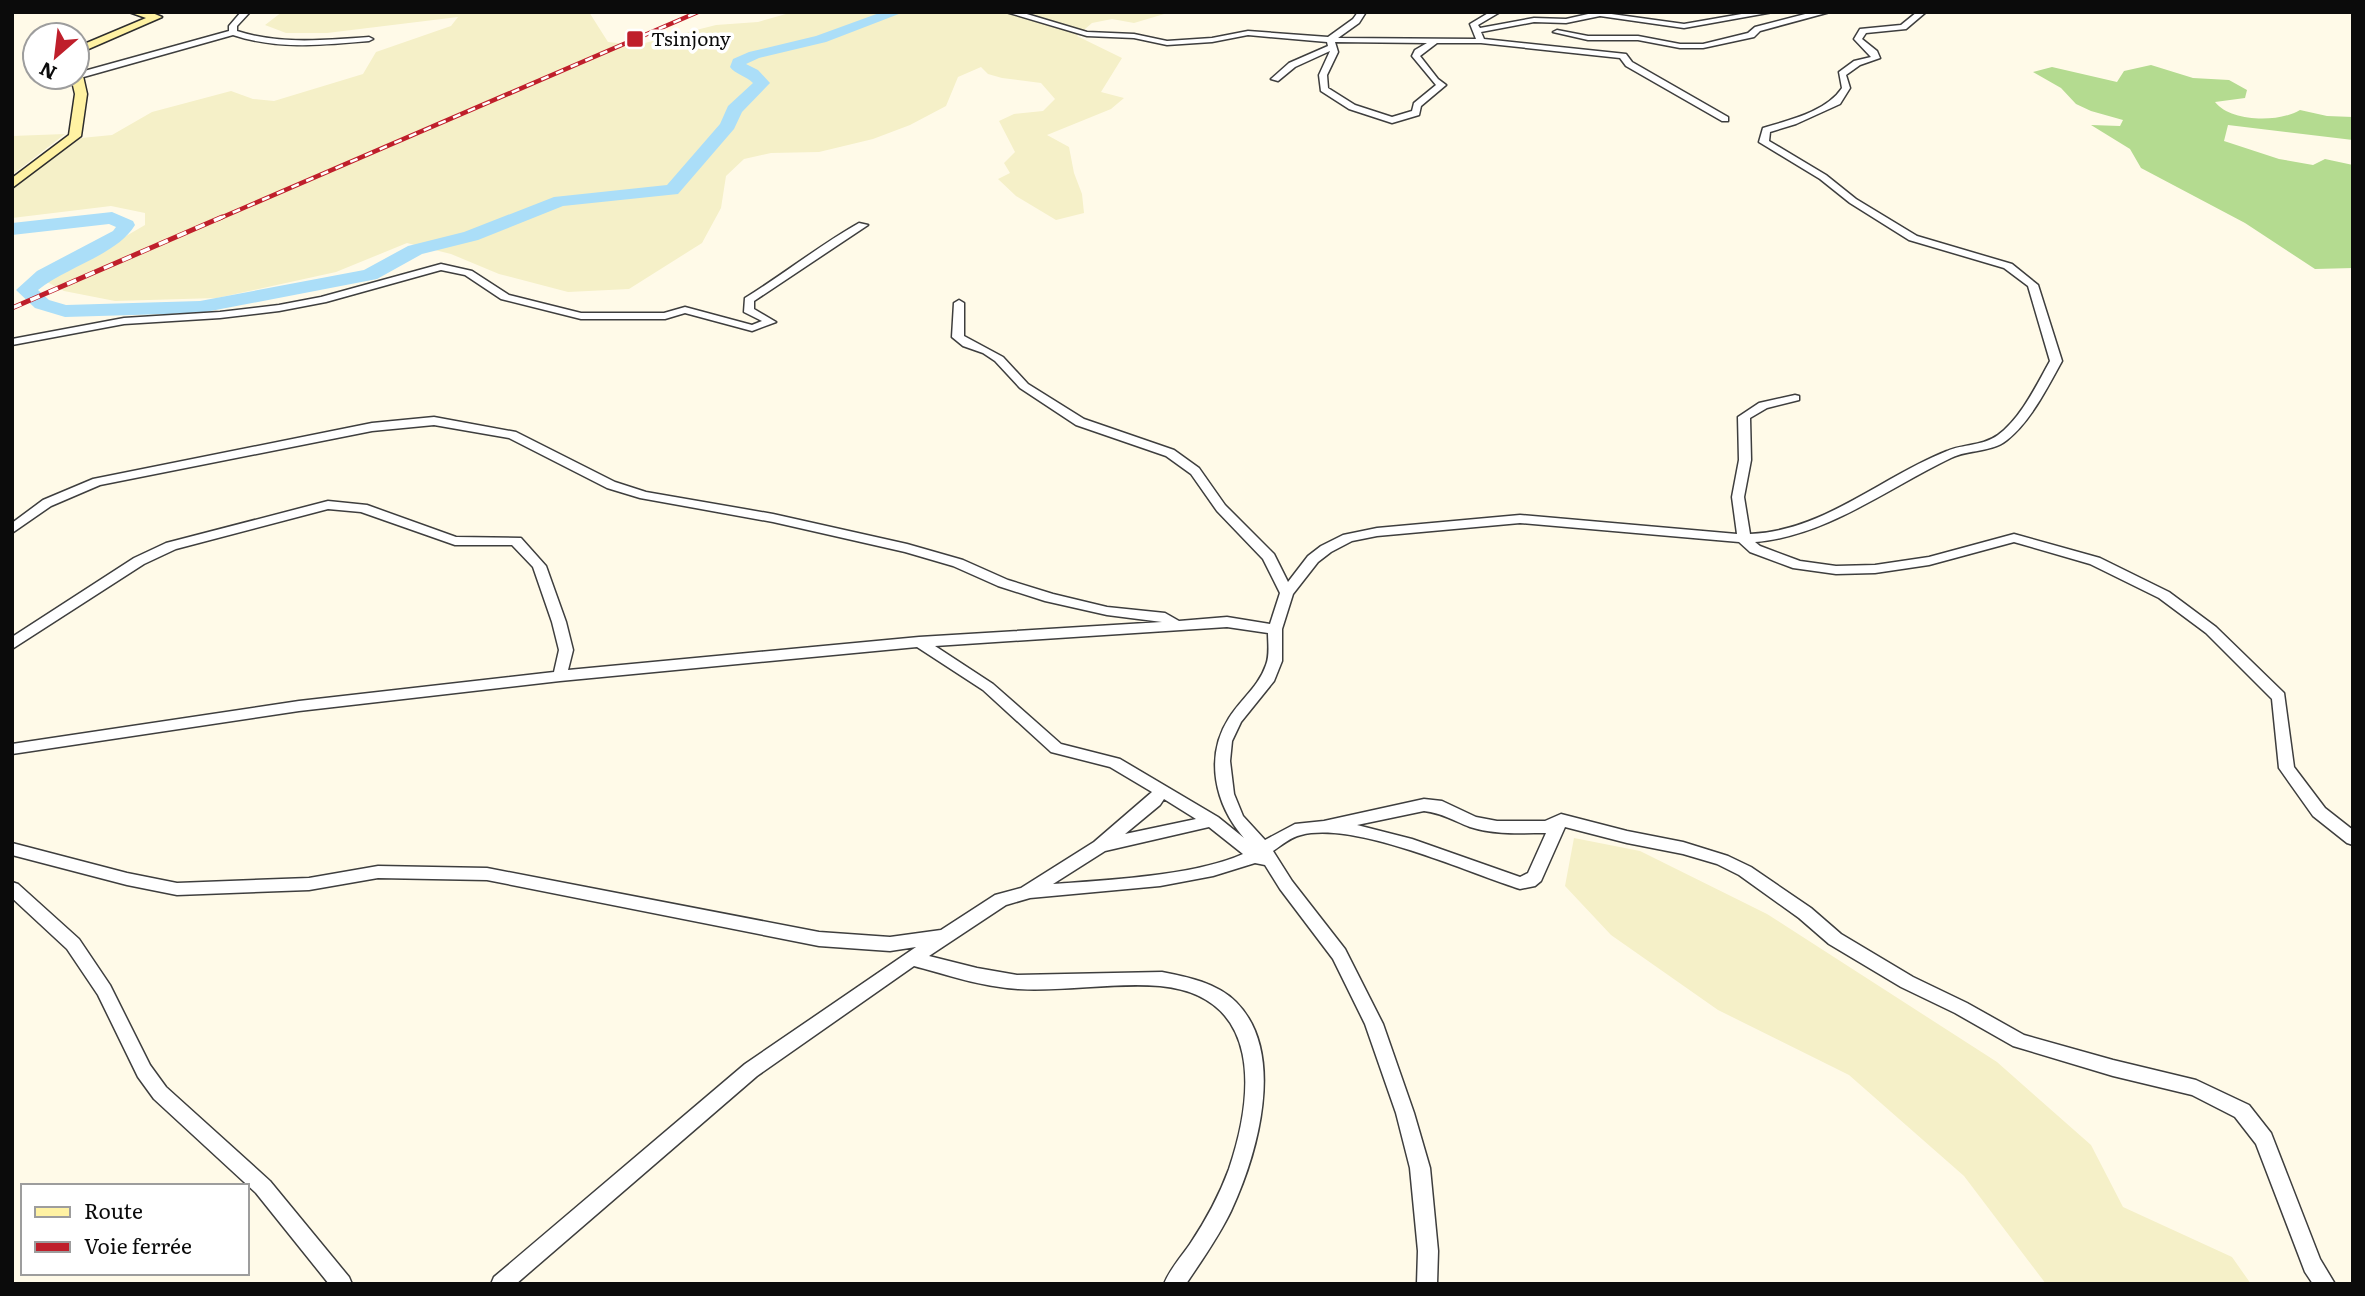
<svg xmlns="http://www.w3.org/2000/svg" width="2365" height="1296" viewBox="0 0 2365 1296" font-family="Literata,serif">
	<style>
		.farmland { fill: #f5f0c8 }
		.forest { fill: #b4db90 }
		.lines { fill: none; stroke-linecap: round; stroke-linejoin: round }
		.river { fill: #abdef8; fill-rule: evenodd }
		.street-casing { stroke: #3e3e3e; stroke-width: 3 }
		.secondary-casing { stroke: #2d2d2d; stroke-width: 3 }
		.street { fill: #fff; fill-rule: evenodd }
		.secondary { fill: #fff2a3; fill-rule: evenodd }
		.rail-far1-casing { stroke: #bf1f2b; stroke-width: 4.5 }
		.rail-casing { stroke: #bf1f2b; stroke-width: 5 }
		.rail-far1 { stroke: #fff; stroke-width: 2.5; stroke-dasharray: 8; stroke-linecap: butt }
		.rail { stroke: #fff; stroke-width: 3.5; stroke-dasharray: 10; stroke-linecap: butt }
		.poi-dot { fill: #bf1f2b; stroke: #fff; stroke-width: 2.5 }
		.labels { text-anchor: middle; stroke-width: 7; stroke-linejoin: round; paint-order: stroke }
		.far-poi-label { font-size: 19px; fill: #0b0b0b; stroke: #fff; text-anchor: start }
	</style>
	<rect width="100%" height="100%" fill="#fffae8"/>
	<g class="farmland">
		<path d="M282,12H589L608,42L637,45L716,25L758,22L793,12H1171L1134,23L1112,19L1092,23L1077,36L1122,58L1101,92L1124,98L1111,109L1047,135L1069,147L1074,173L1082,194L1084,213L1056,220L1016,196L998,179L1010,173L1004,163L1015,152L999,121L1014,114L1043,111L1055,99L1041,83L1002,78L988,74L981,67L958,77L946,106L910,125L873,139L819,152L771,153L744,159L726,176L721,208L702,243L629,289L568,292L499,274L451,254L407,243L336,272L217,298L115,301L64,291L47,282L145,225V213L111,206L12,218V188L81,138L112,135L152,112L231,91L253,99L274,101L363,74L376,52L451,26L458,17L327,33H286L265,25Z"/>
		<path d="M65,134L12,175V136Z"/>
		<path d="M1574,838L1640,851L1767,914L1997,1062L2091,1145L2123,1207L2232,1257L2251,1284H2046L1964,1176L1849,1075L1718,1010L1611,935L1565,886Z"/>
	</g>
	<path class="forest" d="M2151,65L2193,78L2229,80L2247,90L2245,98L2215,102C2231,122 2278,123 2300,110L2327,116L2353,117V140L2228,125L2224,141L2279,159L2313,165L2325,159L2353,165V268L2315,269L2245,223L2141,168L2130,149L2091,125L2120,126L2123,120L2091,111L2076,104L2061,88L2033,72L2052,67L2117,82L2124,71Z"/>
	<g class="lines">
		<path class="river" d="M882,12H904L826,42L759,58L746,64L758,70L770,83L742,112L734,129L678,194L563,206L478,240L422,254L377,279L200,313L65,317L35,308L16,290L37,271L113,231L116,227L109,224L12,235V223L112,212L133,221L135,225C117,255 66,267 38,290L49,300L66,305L200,301L364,270L408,246L464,232L554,197L667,185L720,124L728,106L753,83C746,76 735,74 730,67L733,59L749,52L816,36Z"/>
		<defs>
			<g id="street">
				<path d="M241,12H250L237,26V31C280,45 324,40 369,37L373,39L369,41C323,45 278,50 233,35L80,78L73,77H77V73L229,31V26Z"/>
				<path d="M1006,12H1020L1087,32L1134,34L1167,41L1212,38L1248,31L1328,37L1353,19L1358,12H1366L1359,23L1338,38L1476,39L1470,24L1490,12H1500L1478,25L1480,28L1534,18L1566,19L1597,12L1684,24L1753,12H1773L1684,28L1600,16L1566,23L1534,22L1481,32L1484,39L1626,54L1632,62L1728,117V121H1722L1626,66L1620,58L1481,43H1437L1420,56L1438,79L1446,85L1421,106L1419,115L1392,123L1349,109L1321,91L1319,75L1330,51L1295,67L1278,81L1271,79L1289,63L1328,46L1327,42L1248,35L1212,42L1167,45L1134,38L1087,36ZM1335,42L1427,43L1415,50L1412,56L1436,85L1414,103L1412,111L1392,117L1355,105L1328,88L1327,75L1338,52Z"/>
				<path d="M1813,12H1830L1760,31L1754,37L1703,48H1680L1638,40H1588L1553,32L1557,30L1588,36H1638L1680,44H1703L1748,33L1755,27Z"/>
				<path d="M1917,12H1926L1906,29L1866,33L1862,39L1877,51L1880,58L1860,65L1846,75L1850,88L1840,104L1796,124L1770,132L1769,141L1826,175L1856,199L1917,236L2012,264L2038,285L2062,361C2047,388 2031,421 2007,440C1991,453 1969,449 1951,458C1888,488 1827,536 1755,542L1760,546L1800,561L1836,566L1875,565L1929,557L2014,534L2100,558L2169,592L2216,627L2284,693L2294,767L2325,808L2353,830V845L2347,843L2313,816L2279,768L2272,699L2206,633L2159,598L2090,564L2014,542L1929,565L1875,573L1836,574L1793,568L1750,552L1739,542L1520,523L1377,536L1352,541L1331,552L1318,562L1293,594L1282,629V661L1274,681L1241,722L1232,741L1230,761L1234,794L1243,816L1265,840L1295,824L1324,821L1424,799L1442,801L1476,817L1497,821H1545L1561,814L1627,831L1683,842L1728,856L1751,867L1811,908L1841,934L1913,977L1967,1003L2024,1035L2113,1060L2196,1080L2249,1105L2271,1133L2320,1259L2335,1284H2313L2305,1272L2256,1144L2235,1117L2192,1095L2113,1076L2013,1046L1955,1013L1901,987L1829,944L1799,918L1739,875L1717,864L1683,854L1627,843L1565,827L1541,881L1535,886L1520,889C1466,872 1355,821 1301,835C1291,837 1282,845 1273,851L1292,881L1345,949L1383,1024L1414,1113L1430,1168L1438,1251L1437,1284H1417L1418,1251L1410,1168L1396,1113L1365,1024L1333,959L1280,889L1265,865L1255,863L1213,876L1160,886L1030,898L1006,905L929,956L977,968L1017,975L1162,972C1188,977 1217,983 1236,1002C1287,1053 1257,1155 1231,1211C1219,1236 1202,1260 1186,1284H1164C1170,1269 1181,1257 1190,1244C1206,1220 1219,1196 1229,1169C1254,1095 1263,996 1160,986C1113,982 1065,992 1018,989C982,987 948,975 914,966L757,1076L516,1284H491L494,1277L745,1064L916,947L890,951L819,946L487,880L378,878L309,890L177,895L127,885L12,855V843L127,873L177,883L309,878L378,866L487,868L819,932L890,937L941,930L995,895L1021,888L1094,842L1152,792L1110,767L1051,752L983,690L917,647L560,681L299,711L12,754V744L299,701L554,672L559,650L552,622L533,567L512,545H455L361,512L328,509L176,549L144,564L12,649V637L134,558L166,543L328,501L367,505L456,537L521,538L546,566L566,622L573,650L568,670L919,637L1162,622L1107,615L1045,601L998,586L953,566L905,552L773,522L640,498L607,488L509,438L434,425L372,431L100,485L51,506L12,533V523L43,500L93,479L372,423L434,417L516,432L615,482L646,492L773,514L907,544L963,560L1008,580L1053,594L1107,607L1165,613L1179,621L1227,617L1270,624L1280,593L1263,559L1217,511L1191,474L1166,456L1076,425L1020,388L995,361L983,353L963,346L952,337L954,303L959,300L964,303V336L1003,357L1028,384L1084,419L1174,450L1199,468L1225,505L1274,554L1288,582L1308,556L1321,546L1343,535L1377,528L1520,515L1737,534L1732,497L1739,460L1738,417L1759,403L1795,395L1799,396V400L1767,408L1750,418L1751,460L1744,497L1750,534C1824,531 1881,477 1947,451C1963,444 1983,446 1998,435C2021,418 2036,386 2050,361L2028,286L2004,268L1909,240L1850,203L1820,179L1759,142L1763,128C1789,120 1826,112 1842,88L1839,72L1854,61L1871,57L1854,39L1860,29L1901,25ZM1227,627L1268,633C1268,643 1270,655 1266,665C1259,686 1241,699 1229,718C1204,757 1215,805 1244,838L1218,817L1120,759L1061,744L993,684L935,646ZM1164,799L1196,819L1125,834L1160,805ZM1424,811C1442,813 1454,821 1470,827C1495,835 1521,833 1546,833L1528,873L1520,877L1412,839L1357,825ZM1209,827L1243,854C1193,876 1108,880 1053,884L1105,851Z"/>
				<path d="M859,223L868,225L754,301V309L776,322L752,331L685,313L665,319H581L501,299L465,275L441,270L326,302L279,311L220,318L124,324L12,345V339L124,318L220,312L279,305L321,297L441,264L472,271L509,295L581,313H664L685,307L752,325L762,321L744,312L745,298C784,274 820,245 859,223Z"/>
				<path d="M12,882L18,884L79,939L110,985L150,1065L166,1087L270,1181L349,1277L352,1284H329L256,1193L154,1099L138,1077L98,995L67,949L12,898Z"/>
			</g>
			<g id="secondary">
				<path d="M129,12H150L162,17L77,54V47L146,18Z"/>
				<path d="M77,73L83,76L87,94L81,136L12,188V178L69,135L75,94L71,77H77Z"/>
			</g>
		</defs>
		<use href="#street" class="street-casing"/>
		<use href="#secondary" class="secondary-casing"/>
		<use href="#street" class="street"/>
		<use href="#secondary" class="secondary"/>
		<defs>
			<path id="rail-far1" d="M218,219L698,12"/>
			<path id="rail" d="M12,308L222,217"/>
		</defs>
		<use href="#rail-far1" class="rail-far1-casing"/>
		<use href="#rail" class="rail-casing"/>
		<use href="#rail-far1" class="rail-far1"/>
		<use href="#rail" class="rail"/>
	</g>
	<rect class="poi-dot" x="626" y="30" width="18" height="18" rx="3.5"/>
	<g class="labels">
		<g class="far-poi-label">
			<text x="651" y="46">Tsinjony</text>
		</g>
	</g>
	<rect width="2365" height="1296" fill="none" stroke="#0b0b0b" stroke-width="28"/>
	<rect x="21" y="1184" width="228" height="91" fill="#ffffff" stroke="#9d9d9d" stroke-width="2"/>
	<rect x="35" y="1207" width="35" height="10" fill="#fff2a3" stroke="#9d9d9d" stroke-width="2"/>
	<text x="84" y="1219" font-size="21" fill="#0b0b0b">Route</text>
	<rect x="35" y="1242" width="35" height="10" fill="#bf1f2b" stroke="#9d9d9d" stroke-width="2"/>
	<text x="84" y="1254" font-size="21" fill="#0b0b0b">Voie ferrée</text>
	<g transform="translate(56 56) rotate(208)"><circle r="33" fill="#ffffff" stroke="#9d9d9d" stroke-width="2"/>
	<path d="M0-5L12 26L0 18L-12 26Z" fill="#bf1f2b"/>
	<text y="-10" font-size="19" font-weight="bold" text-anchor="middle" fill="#0b0b0b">N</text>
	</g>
</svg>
